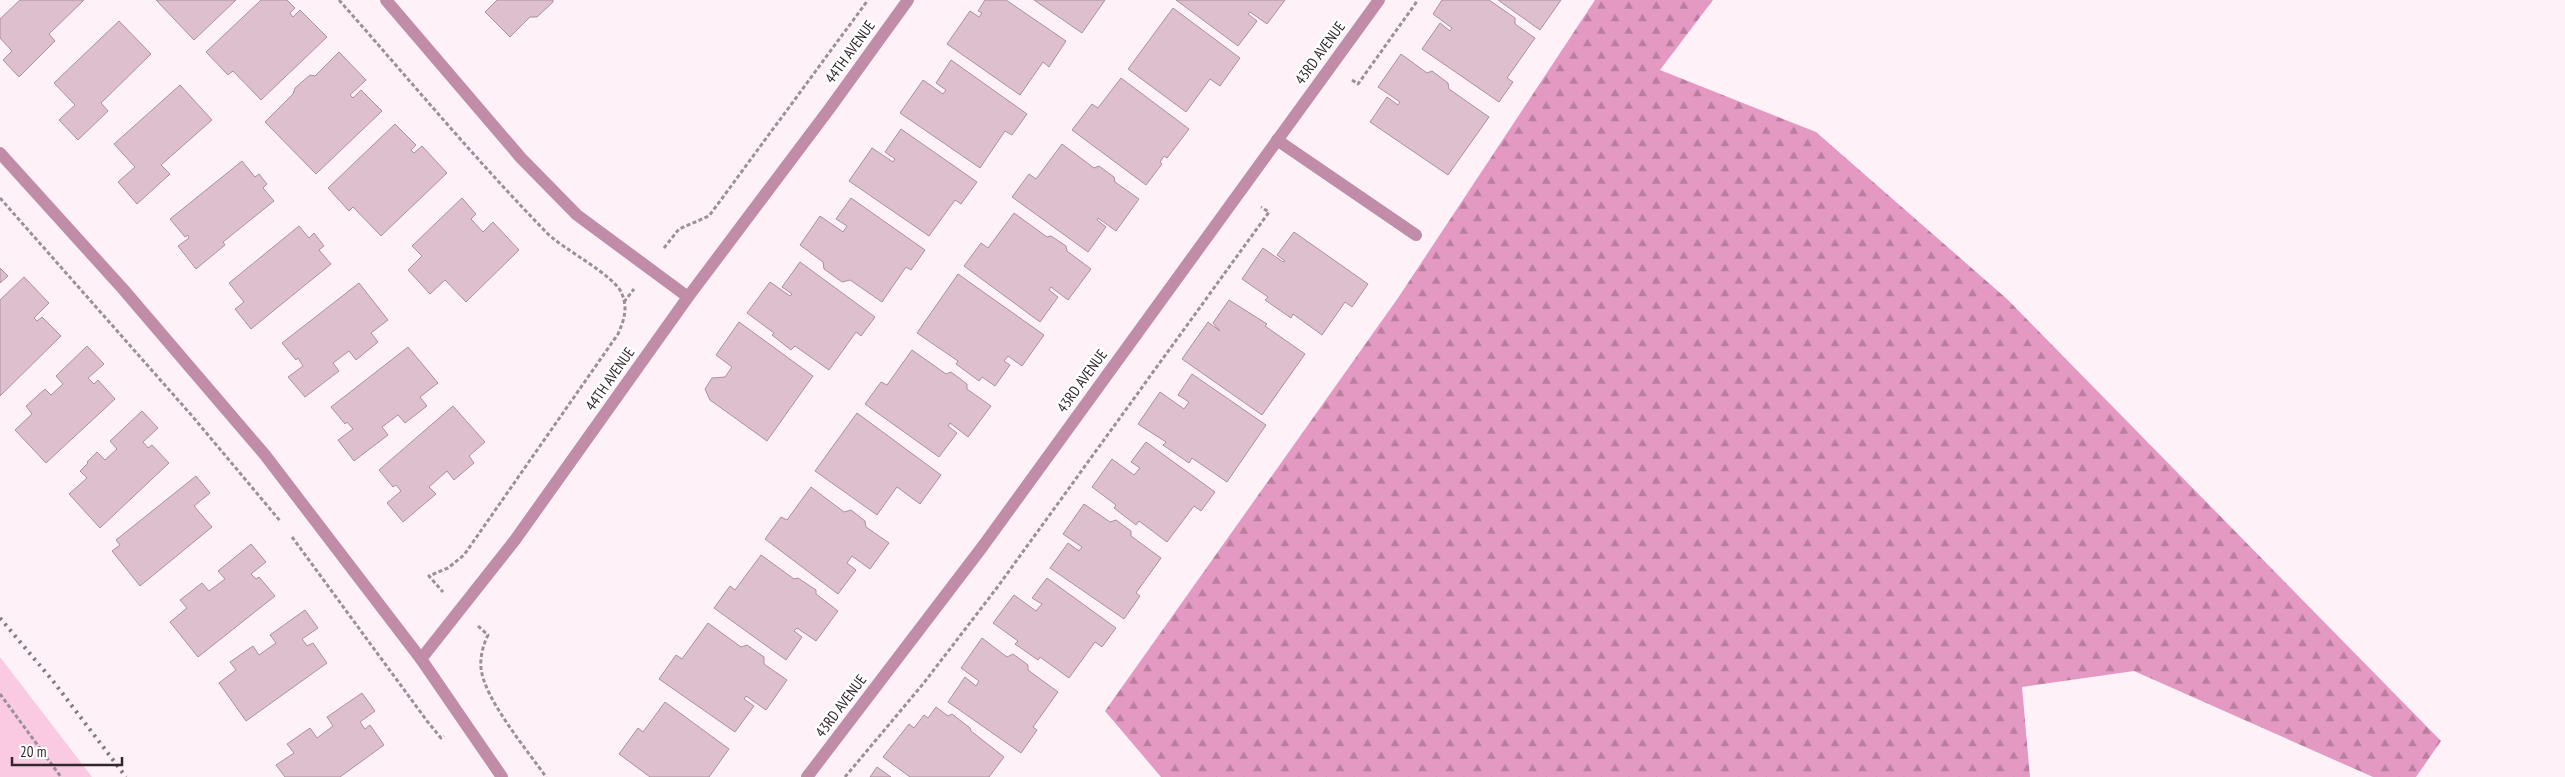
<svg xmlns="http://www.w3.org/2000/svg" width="2565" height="777" viewBox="0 0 2565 777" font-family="'PT Sans Narrow',sans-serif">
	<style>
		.forest { fill: url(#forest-firs) }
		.park { fill: #facae3 }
		.building { fill: #ddbfce; stroke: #ac909e }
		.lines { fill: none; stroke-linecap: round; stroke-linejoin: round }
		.path { stroke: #9b9096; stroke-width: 3; stroke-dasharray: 4 2.5; stroke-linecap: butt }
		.minor { stroke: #c08ca8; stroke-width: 12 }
		.rail { stroke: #84797f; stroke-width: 4; stroke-dasharray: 2.5 5; stroke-linecap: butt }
		.labels { text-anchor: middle; stroke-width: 5; stroke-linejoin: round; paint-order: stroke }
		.street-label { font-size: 15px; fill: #32272d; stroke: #fff }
	</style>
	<defs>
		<pattern id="forest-firs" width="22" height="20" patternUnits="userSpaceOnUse" patternTransform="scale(1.25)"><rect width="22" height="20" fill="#e399c2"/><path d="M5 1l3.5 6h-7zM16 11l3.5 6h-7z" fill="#b97d9e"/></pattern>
	</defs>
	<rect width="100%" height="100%" fill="#fef2f8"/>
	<path class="forest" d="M1595,0H1713L1660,70L1816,132L2007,299L2441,741L2416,777H2373L2134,671L2022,687L2030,777H1161L1105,711L1398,298Z"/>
	<path class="park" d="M0,657L92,777H0Z"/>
	<g class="building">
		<path d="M20,0H84L49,34L55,41L19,77L3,60L12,51L0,38V19Z"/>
		<path d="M156,0H236L194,40Z"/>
		<path d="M261,0H287L295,8L290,13L293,17L300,10L327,37L261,100L233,71L228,75L206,52Z"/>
		<path d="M497,0H553V2L537,17H530L510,37L485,12Z"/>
		<path d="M985,0H1006L1066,41L1049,67L1043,62L1020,95L947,44L970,11L979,17L982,13L978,11Z"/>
		<path d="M1034,0H1105L1082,33Z"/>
		<path d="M1176,0H1285L1267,24L1250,12L1248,14L1257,21L1238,46Z"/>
		<path d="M1442,0H1489L1515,18V24L1535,38L1507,78L1513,82L1499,102L1422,49L1440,23L1450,31L1452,28L1433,14Z"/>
		<path d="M1498,0H1561L1540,30Z"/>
		<path d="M1173,8L1240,58L1220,86L1210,79L1186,112L1128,69Z"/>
		<path d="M119,21L151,54L101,103L108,111L78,140L59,120L75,105L54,83Z"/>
		<path d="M339,52L366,80L350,95L353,98L361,90L382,111L316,174L265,122L293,94L295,88L310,75L315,76Z"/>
		<path d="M1401,54L1427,73L1432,71L1448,83L1449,89L1489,117L1448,175L1370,122L1387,97L1398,105L1400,102L1378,87Z"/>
		<path d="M951,60L1027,114L1012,135L1005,131L980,168L900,113L923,80L943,94L946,90L936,83Z"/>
		<path d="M1121,78L1189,129L1167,158L1164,156L1160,162L1162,164L1146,185L1072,130L1092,104L1098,108Z"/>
		<path d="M180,85L212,120L161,165L170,174L137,204L118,182L135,167L114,144Z"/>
		<path d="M395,124L416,145L411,150L414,153L422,146L447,173L381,236L353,207L349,211L328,188Z"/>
		<path d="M901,129L977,182L961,204L955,200L929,236L849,181L872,148L893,162L895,159L885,152Z"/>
		<path d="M1062,144L1094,168L1099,166L1114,177L1115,182L1139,199L1116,231L1098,218L1097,220L1106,227L1088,252L1012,197L1029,174L1036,179Z"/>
		<path d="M242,161L255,177L259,174L267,184L263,188L274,201L223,242L225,245L196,269L178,246L189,238L188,235L185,237L170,219Z"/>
		<path d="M462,198L476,214L471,219L483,232L493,222L519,250L466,302L445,280L430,294L408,270L422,256L412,246Z"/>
		<path d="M851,198L925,250L911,270L906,267L882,302L850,280L842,282L824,269L823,262L800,245L820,216L843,232L847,226L836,219Z"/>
		<path d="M1014,213L1047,237L1051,236L1066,246L1067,251L1091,269L1068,300L1051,287L1049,290L1058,297L1040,322L964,266L981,243L988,248Z"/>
		<path d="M299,226L309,238L314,233L324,246L319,250L331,264L251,329L235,309L244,302L229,283Z"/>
		<path d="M1294,232L1368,284L1352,307L1345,302L1322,335L1293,314L1291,318L1265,300L1268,297L1242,279L1263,248L1283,262L1285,261L1277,255Z"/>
		<path d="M800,262L875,317L861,336L856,332L829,370L795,346L791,350L772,335L774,333L747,313L770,282L790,296L792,294L782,287Z"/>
		<path d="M0,268L8,276L0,283Z"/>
		<path d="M958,274L1044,335L1022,366L1008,356L1004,361L1010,365L995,386L982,377L979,381L956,364L958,361L917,333Z"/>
		<path d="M24,277L49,303L34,318L37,321L42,317L61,336L0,396V300Z"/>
		<path d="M359,283L388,320L371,333L378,342L356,360L349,351L333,363L339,371L305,397L288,377L303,366L298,358L296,360L282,343Z"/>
		<path d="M1229,300L1267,324L1265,326L1305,354L1262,415L1182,359L1208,322L1220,331L1213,323Z"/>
		<path d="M739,322L813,376L767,441L710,400L705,389L712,378L725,377L732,367L716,355Z"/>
		<path d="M87,346L104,364L88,378L94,384L98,380L115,399L46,463L15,430L32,414L26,406L45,389L51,395L63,384L56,376Z"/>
		<path d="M408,347L438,383L420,397L427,406L405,423L398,415L382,427L388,435L354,461L338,440L353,429L347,422L345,424L331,407Z"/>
		<path d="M912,350L946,374L951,372L967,384V389L991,406L968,437L950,423L948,426L957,433L939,457L865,404L881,382L887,385Z"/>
		<path d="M1192,374L1266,425L1227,482L1192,458L1189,463L1163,445L1166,442L1138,424L1160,392L1184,409L1189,402L1178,395Z"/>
		<path d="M453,406L485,442L469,456L474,463L454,480L447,471L429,487L436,494L403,522L387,503L401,491L396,485L393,487L379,470Z"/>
		<path d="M142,411L158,428L143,442L148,448L152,445L169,463L100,528L69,494L87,478L80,471L88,463L87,462L97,452L105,460L117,449L110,441Z"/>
		<path d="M857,413L941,475L920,504L897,487L877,515L815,471Z"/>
		<path d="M1146,442L1215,492L1201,511L1194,506L1167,542L1139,521L1136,525L1114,508L1116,505L1092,487L1112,459L1134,475L1140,468L1131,462Z"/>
		<path d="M196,476L210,493L194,506L212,527L140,586L112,551L120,545L116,540Z"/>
		<path d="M811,487L844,512L851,510L865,521L866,527L889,543L870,569L852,556L847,563L856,570L838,594L765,539L781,517L787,520Z"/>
		<path d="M1084,504L1110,522L1116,520L1131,531V536L1161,558L1136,593L1140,596L1124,619L1050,568L1068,543L1079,551L1082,547L1063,534Z"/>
		<path d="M251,544L266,562L251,574L256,579L259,577L275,596L198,657L170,622L187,608L180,600L202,583L209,591L225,579L218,571Z"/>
		<path d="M761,555L794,579L798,578L816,590V594L838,611L816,641L797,628L794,631L802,637L786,660L714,608L730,586L735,590Z"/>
		<path d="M1047,578L1116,628L1102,647L1095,642L1069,678L1040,657L1038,660L1015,644L1018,641L993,623L1014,595L1036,611L1042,604L1032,598Z"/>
		<path d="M305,610L318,628L302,639L307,646L313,643L327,663L246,721L219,683L236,670L230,662L253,646L259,655L276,643L270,635Z"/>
		<path d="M708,623L741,647L747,645L764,657V664L787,680L766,710L746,696L744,699L754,706L735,732L659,679L676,655L682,659Z"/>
		<path d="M982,638L1007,657L1013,654L1028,665V670L1058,692L1033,727L1037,730L1021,753L948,702L965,677L976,686L979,681L961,668Z"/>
		<path d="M362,693L375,711L360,722L365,729L370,725L384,745L340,777H285L276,765L294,753L287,744L310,728L317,738L333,726L327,717Z"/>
		<path d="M665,702L729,749L709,777H650L619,754L638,728L643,732Z"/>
		<path d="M936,707L948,716L952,714L970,728L971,731L1004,757L989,777H910L883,757L909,724L914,728L924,715L928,718Z"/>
		<path d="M877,767L891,777H870Z"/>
	</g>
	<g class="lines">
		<g class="path">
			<path d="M339,0C408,78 474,158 546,232C562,249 615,275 622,294C628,309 624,320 618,334L464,555L448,568L429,576L443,592"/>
			<path d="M1352,80L1358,84L1418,0"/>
			<path d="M0,198L193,417L281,522"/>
			<path d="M664,248L679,229L709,216L868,0"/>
			<path d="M624,302L634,289"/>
			<path d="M292,537L427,721L441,738L444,736"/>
			<path d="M478,626L488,635C483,645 480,657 481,668C484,699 528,751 546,777"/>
			<path d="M0,694L61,777"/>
			<path d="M845,777L923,684L996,589L1269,212L1261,207"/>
		</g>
		<g class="minor">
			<path d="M386,0L521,158L577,215L688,297"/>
			<path d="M1277,140L1416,235"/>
			<path d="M0,153L123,289L265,455L421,659"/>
			<path d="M502,777L421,659L515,540L688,297L830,108L908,0"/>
			<path d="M807,777L983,546L1379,0"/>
		</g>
		<path class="rail" d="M0,618L53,681L126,777"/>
	</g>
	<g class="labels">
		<g class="street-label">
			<text transform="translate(850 52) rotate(-54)" y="5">44TH AVENUE</text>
			<text transform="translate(1320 53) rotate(-54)" y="5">43RD AVENUE</text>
			<text transform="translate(610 379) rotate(-55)" y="5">44TH AVENUE</text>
			<text transform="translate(1082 381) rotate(-54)" y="5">43RD AVENUE</text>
			<text transform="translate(841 706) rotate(-53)" y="5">43RD AVENUE</text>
		</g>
	</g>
	<path d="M12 757v8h110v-8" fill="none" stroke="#32272d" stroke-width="2.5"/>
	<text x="20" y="757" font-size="15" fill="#32272d" stroke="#ffffff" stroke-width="4" paint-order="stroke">20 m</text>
</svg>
